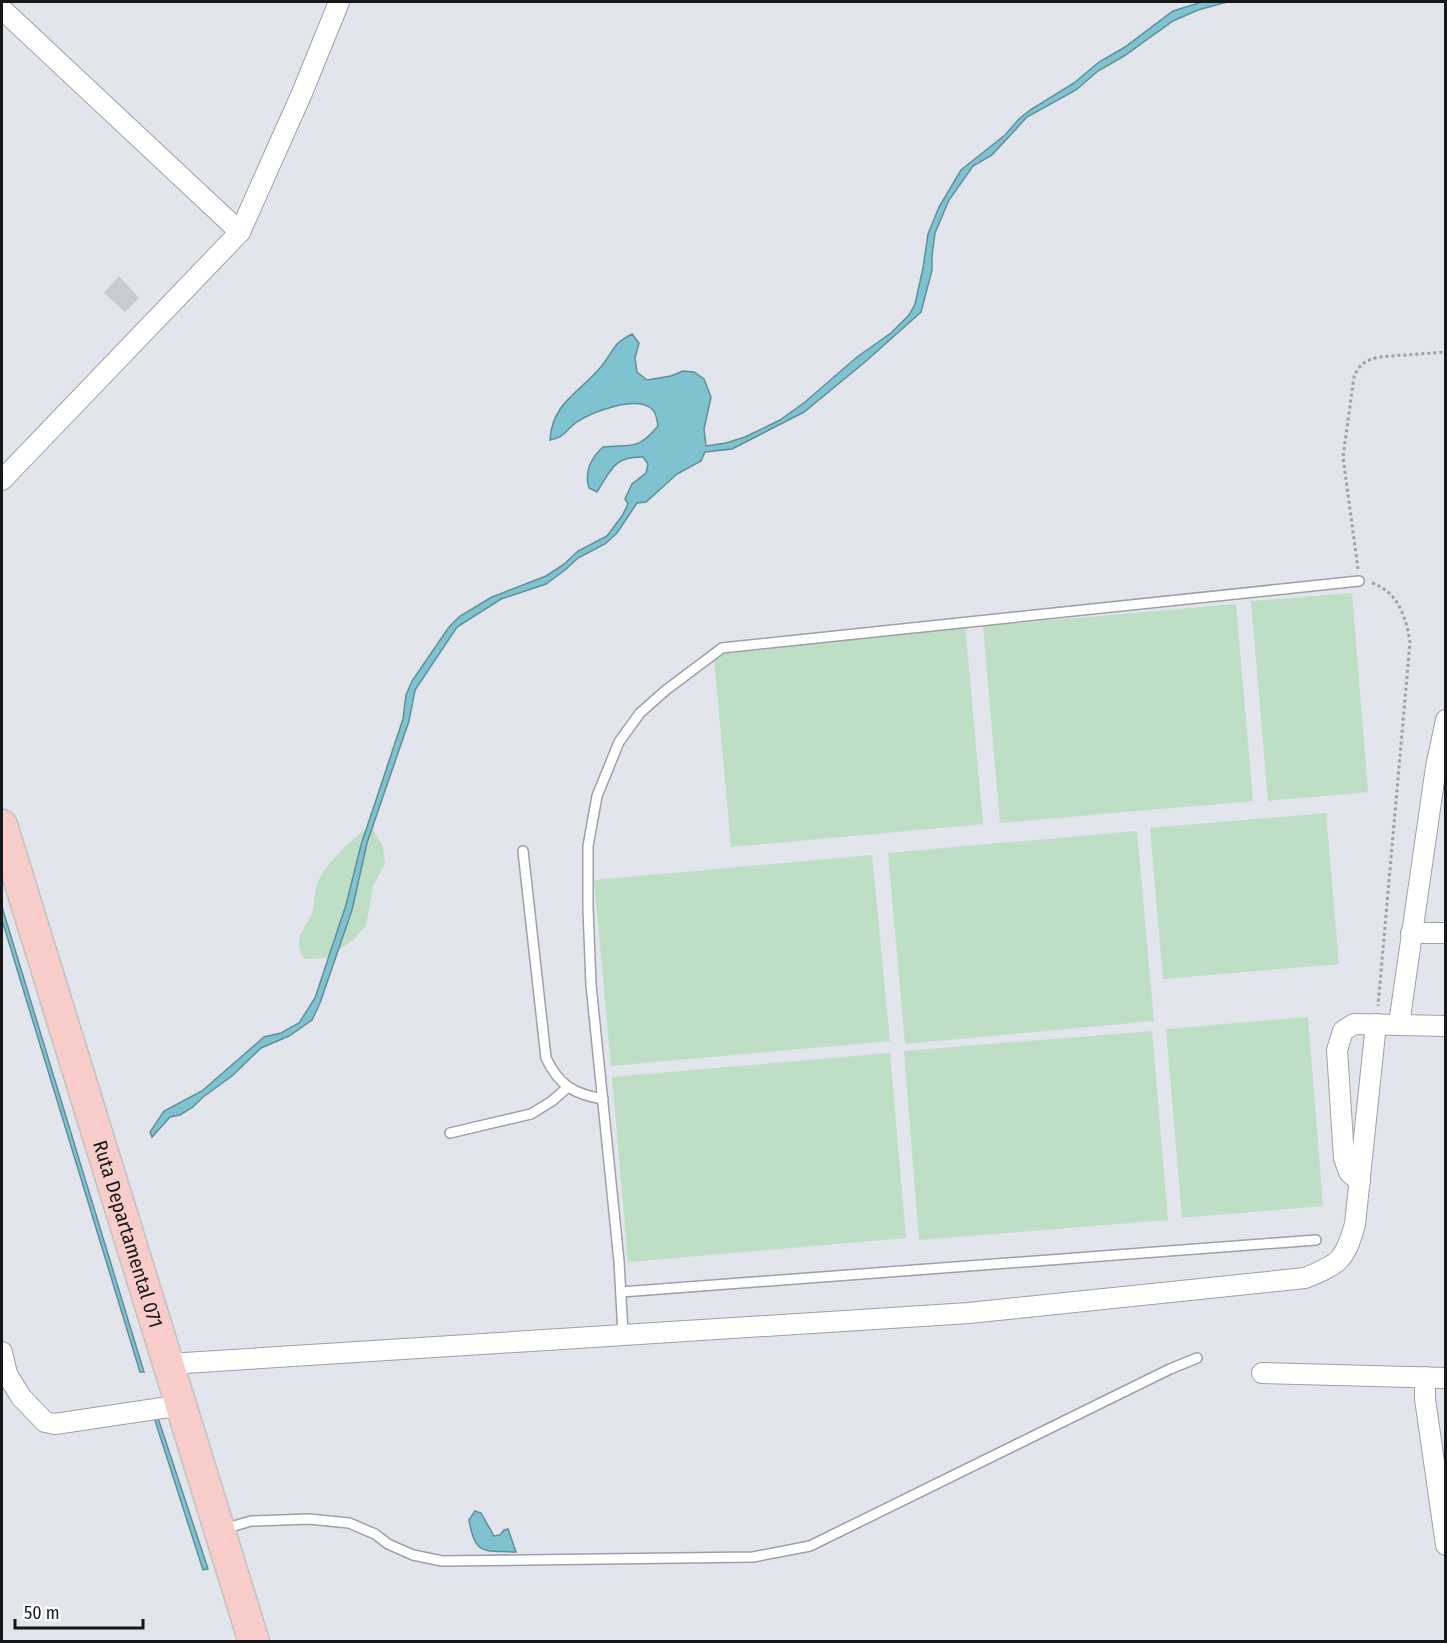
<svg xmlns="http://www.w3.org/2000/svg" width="1447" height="1643" viewBox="0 0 1447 1643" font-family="'Fira Sans Condensed',sans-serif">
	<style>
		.green { fill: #bedec6 }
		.water { fill: #80c3d0; stroke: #608f99; stroke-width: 1.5 }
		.building { fill: #c8cbd2 }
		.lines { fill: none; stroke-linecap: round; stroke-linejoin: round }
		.lane-casing { stroke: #9ea0a7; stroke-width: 12 }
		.street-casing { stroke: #9ea0a7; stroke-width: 22 }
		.primary-casing { stroke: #c2c3c3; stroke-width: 33 }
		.path { stroke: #9fa1a7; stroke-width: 3; stroke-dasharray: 3 3; stroke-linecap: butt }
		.lane { stroke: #fff; stroke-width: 9 }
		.street { stroke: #fff; stroke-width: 20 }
		.primary { stroke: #f9ceca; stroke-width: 30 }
		.labels { text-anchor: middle; stroke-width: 4.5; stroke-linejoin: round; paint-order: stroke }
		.street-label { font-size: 20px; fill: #161719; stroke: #fff }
	</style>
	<rect width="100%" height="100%" fill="#e3e5ed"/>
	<g class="green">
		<path d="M1352,593L1368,792L1268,801L1251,601Z"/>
		<path d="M1236,604L1253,801L1000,823L983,626Z"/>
		<path d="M965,624L983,824L731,847L713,647Z"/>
		<path d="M1326,813L1339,964L1163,979L1150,828Z"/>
		<path d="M367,828H372L383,847L385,864L373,886L366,926L352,941L327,958L304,959C291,937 306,931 312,912C315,903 314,893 317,884C325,864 350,841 367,828Z"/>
		<path d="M1137,831L1154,1021L905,1044L888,853Z"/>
		<path d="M872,855L890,1041L611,1066L594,880Z"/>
		<path d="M1308,1017L1323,1206L1182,1218L1166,1029Z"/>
		<path d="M1152,1031L1168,1220L919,1240L904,1051Z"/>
		<path d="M890,1053L906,1238L628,1262L612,1077Z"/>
	</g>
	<g class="water">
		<path d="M1202,2H1227L1198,10L1173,21L1124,56L1098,71L1076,90L1027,117L992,155L973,166L949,200L935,233L932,256V270L921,312L865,362L804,412L732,449L705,452L701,461L677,474L646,502L637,503L617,533L605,544L578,558L565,570L546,584L501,599L457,627L415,690L409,721L367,843L352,910L320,1003L312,1020L289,1036L261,1048L232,1076L203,1097L193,1107L180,1115L170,1117L152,1137L150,1132L164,1111L202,1091L264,1037L281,1033L299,1023L315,998L346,905L361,845L403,719L406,695L412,681L449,627L460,616L492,597L546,576L563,565L578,551L607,536L622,516L628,504L625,499L632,484L646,473L648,464L643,457C614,456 611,470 597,492L589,488C584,471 591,458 603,447C632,444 637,451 658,426C657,420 657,414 652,409C636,395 592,412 577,422C565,430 566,437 550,440C552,403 579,393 600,368C615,351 609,346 632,334L639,343L635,358L637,372L647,380L671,376L683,371L694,372L704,379L711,397L704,429L706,446L726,443L745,437L780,420L805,402L857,357L891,333L909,315L915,304L923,268L928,234L939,207L961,170L1005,135L1019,119L1030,110L1074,83L1099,62L1125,47L1173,11Z"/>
		<path d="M2,907L144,1372H140L2,920Z"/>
		<path d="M155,1409L208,1569L203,1570L152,1411Z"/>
		<path d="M475,1511L481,1513L494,1536L500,1535L504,1530L508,1529L516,1552C484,1550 475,1557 469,1520Z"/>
	</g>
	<path class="building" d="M119,276L139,298L125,312L104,293Z"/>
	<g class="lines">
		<defs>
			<g id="lane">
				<path d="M523,851L546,1058C559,1085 573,1094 603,1099"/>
				<path d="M450,1133L531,1114L552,1101L568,1087"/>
				<path d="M621,1292L1316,1240"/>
				<path d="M623,1334L619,1261L591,985L588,908V846L597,796L619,742L640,713L666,690L722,648L1359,581"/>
				<path d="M224,1529L251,1521L309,1519L349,1523L375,1534L388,1544L413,1555L442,1561L753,1557L810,1546L1170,1369L1197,1358"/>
			</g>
			<g id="street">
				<path d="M4,11L240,232"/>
				<path d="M2,480L240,232L302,93L339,2"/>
				<path d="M1411,933H1446"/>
				<path d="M1399,1024L1436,767L1446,720"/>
				<path d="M1360,1182L1349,1172L1344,1158L1337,1050L1343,1031L1354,1024L1446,1026"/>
				<path d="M2,1352L7,1374L21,1397L45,1422L55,1424L182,1405"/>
				<path d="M169,1364L969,1313L1305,1278C1340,1264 1345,1260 1355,1224L1376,1024"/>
				<path d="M1262,1373L1446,1378"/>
				<path d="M1425,1377V1399L1446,1545"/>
			</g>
			<g id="primary">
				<path id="s1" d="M2,825L254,1642"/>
			</g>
		</defs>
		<use href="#lane" class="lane-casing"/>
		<use href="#street" class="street-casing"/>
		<use href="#primary" class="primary-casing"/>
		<g class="path">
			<path d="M1358,569L1343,457L1354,377C1359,364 1365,361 1378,357L1446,352"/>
			<path d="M1372,583C1398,592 1406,617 1410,642L1378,1006"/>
		</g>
		<use href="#lane" class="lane"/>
		<use href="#street" class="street"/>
		<use href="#primary" class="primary"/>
	</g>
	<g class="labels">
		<g class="street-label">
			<text dy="7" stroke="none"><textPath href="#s1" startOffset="428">Ruta Departamental 071</textPath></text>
		</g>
	</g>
	<rect width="1447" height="1643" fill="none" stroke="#161719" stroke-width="6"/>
	<path d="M15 1619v9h128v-9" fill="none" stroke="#161719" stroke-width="3"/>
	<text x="24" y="1619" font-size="18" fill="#161719" stroke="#ffffff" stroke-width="4.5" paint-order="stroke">50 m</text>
</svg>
